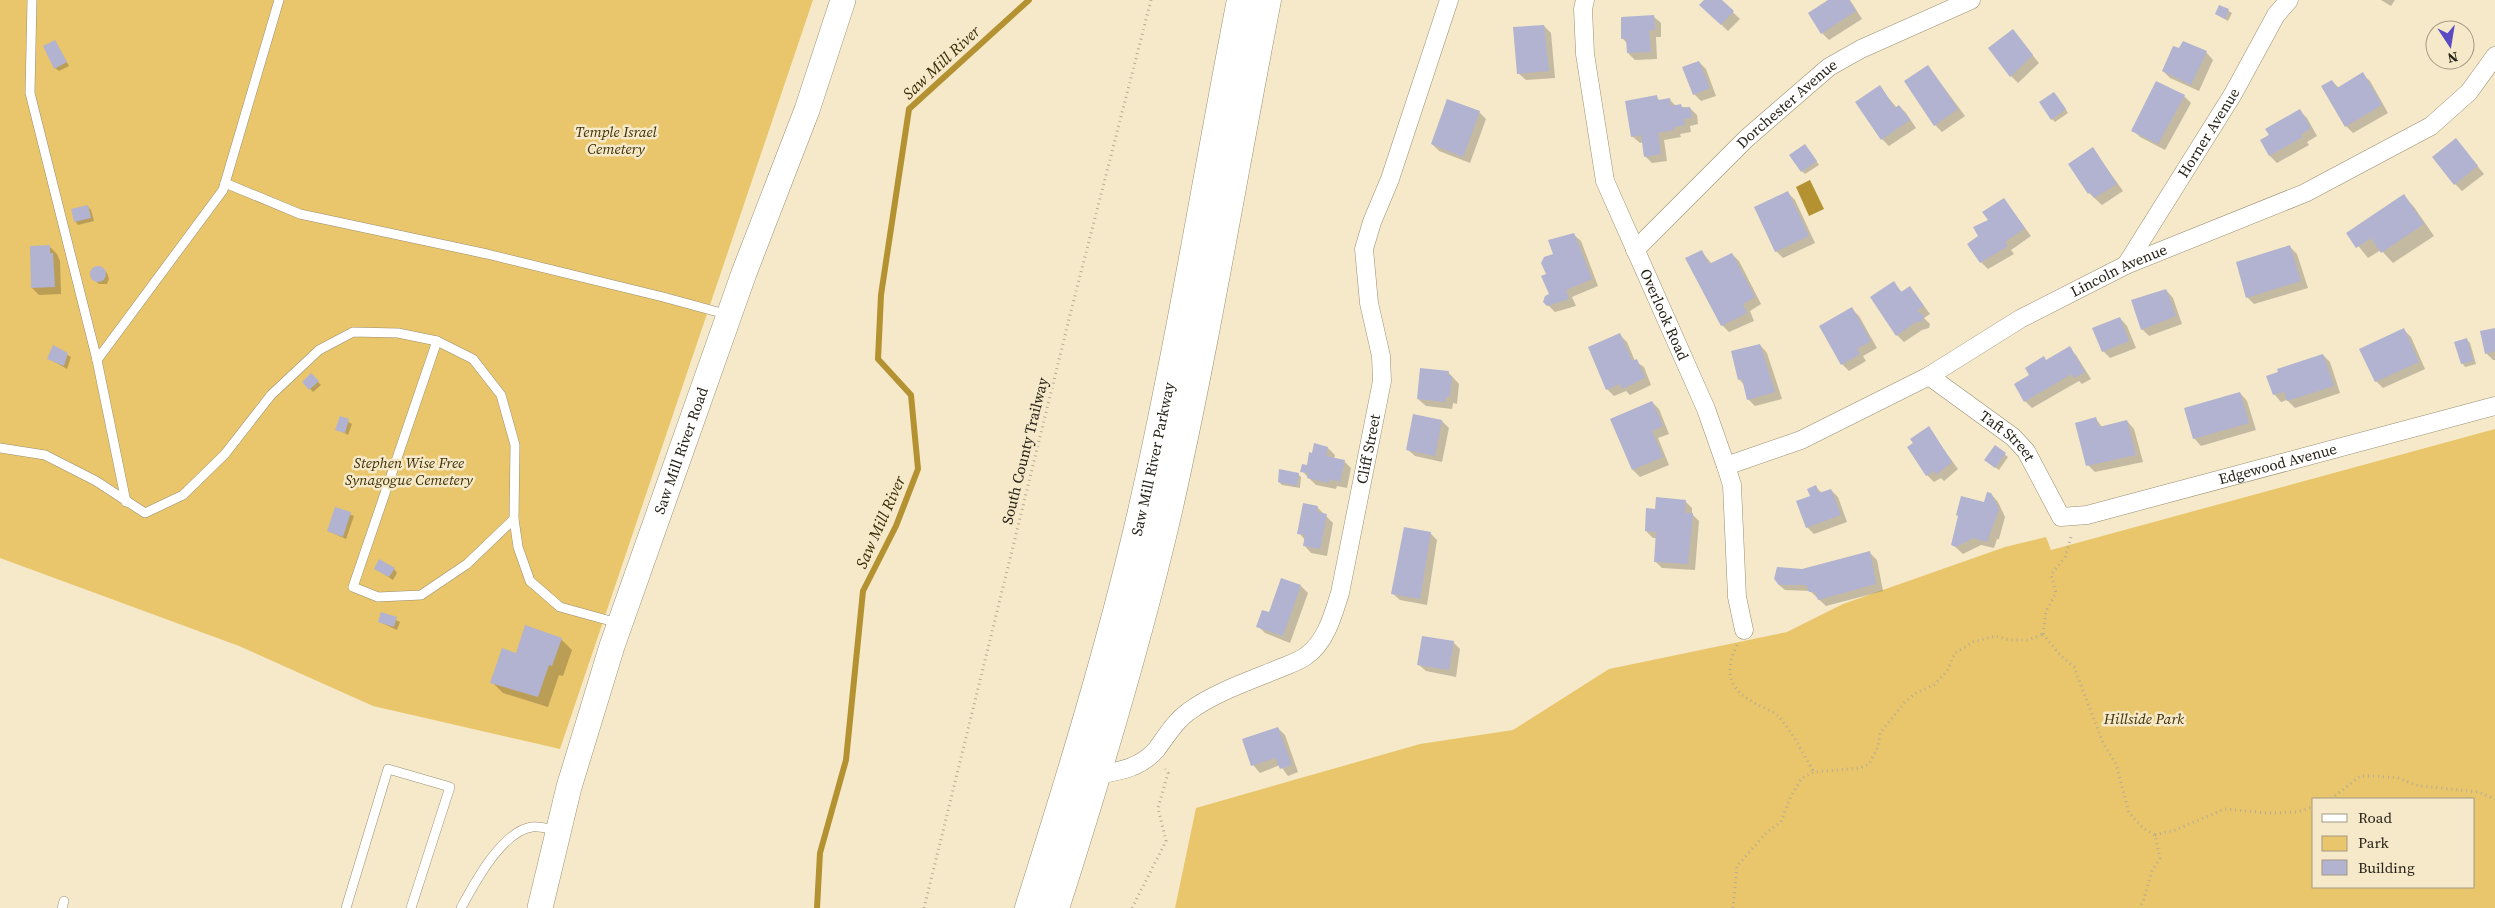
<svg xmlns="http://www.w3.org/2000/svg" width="2495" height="908" viewBox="0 0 2495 908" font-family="'Source Serif 4',serif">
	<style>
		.green { fill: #e9c66b; fill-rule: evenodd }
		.water { fill: #b49231 }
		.shadow { fill: #0003 }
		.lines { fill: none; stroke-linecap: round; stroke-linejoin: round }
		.stream { stroke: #b49231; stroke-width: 6 }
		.building { fill: #b1b3d0 }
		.service-casing { stroke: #9a8e72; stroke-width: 10 }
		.minor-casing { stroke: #9a8e72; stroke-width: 19 }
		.secondary-casing { stroke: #9a8e72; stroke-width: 26 }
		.trunk-casing { stroke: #9a8e72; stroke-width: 29 }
		.path { stroke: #b5ac93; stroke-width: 3; stroke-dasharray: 1 4; stroke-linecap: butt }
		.service { stroke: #fff; stroke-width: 9 }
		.minor { stroke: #fff; stroke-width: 18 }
		.secondary { stroke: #fff; stroke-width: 25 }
		.trunk { stroke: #fff; stroke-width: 28 }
		.labels { text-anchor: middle; stroke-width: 5; stroke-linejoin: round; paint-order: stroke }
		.street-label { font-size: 15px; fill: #272318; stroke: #f5e9ca }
		.park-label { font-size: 15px; font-style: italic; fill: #3f3107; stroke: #f5e9ca }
		.water-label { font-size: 16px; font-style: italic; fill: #3a2c02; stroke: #f5e9ca }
	</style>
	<rect width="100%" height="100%" fill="#f5e9ca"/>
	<g class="green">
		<path d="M0,0H813L560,749L373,706L239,646L0,558Z"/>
		<path d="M2495,429V908H1175L1196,808L1420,744L1513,730L1609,669L1787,632L1843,604L2005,547L2046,537L2051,550ZM2474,799V887H2314V799Z"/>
	</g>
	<path class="water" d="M1810,180L1824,209L1809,216L1796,187Z"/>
	<g class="shadow">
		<path d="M1706,0H1720L1740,19L1728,31L1708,12Z"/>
		<path d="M1831,0H1850L1862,19L1829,40L1822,33Z"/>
		<path d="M2381,0H2395L2391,6Z"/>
		<path d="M2220,6L2232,13L2228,21L2216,14Z"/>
		<path d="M1653,16L1661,23V37H1656L1657,59L1635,60L1628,53V44L1622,38Z"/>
		<path d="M1544,26L1551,33L1555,78L1526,80L1518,73Z"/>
		<path d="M2013,31L2039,63L2018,83L2011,76Z"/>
		<path d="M55,41L69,66L59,71L55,68Z"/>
		<path d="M2206,52L2213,60L2199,91L2170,78L2163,71Z"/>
		<path d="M1699,62L1706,69L1716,96L1701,101L1694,94Z"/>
		<path d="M1928,66L1965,116L1942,132L1935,125Z"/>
		<path d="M2362,74L2370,81L2388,113L2353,133L2346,126L2332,81L2339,88Z"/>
		<path d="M1879,87L1897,108L1899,106L1906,113L1916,128L1889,146L1882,139Z"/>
		<path d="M2057,96L2068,113L2055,122L2052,119Z"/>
		<path d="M2184,96L2191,103L2165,150L2140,137L2133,130Z"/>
		<path d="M1656,97L1660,101L1670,100L1676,106L1690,108L1697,115L1698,124L1690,126L1691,132L1680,134L1681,137L1664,140L1667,161L1652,163L1645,156L1643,142L1640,143L1632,136Z"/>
		<path d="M2300,111L2307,118L2317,136L2307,142L2309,145L2277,163L2270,156L2262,140Z"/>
		<path d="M1479,112L1486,119L1470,163L1439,151L1432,144Z"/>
		<path d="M2456,140L2484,174L2462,191L2455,184Z"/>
		<path d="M1808,149L1819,165L1805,174L1802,171Z"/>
		<path d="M2093,149L2123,191L2102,205L2089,193Z"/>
		<path d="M1788,193L1795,200L1815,243L1783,258L1776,251Z"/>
		<path d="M2404,196L2414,207L2434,236L2393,263L2381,250L2368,258L2348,233Z"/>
		<path d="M2004,200L2031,236L2011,250L2014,254L1988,269L1981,262L1980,237Z"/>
		<path d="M88,207L91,210L94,221L78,225L75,221Z"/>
		<path d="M1573,234L1581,241L1598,286L1572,297L1576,306L1555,312L1545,302L1551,295L1548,275L1554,255Z"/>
		<path d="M50,247L57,254L60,261L61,294L39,295L32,288Z"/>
		<path d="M2290,247L2297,254L2308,288L2254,304L2247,297Z"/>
		<path d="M1701,251L1712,264L1732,254L1739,261L1761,304L1750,311L1754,321L1729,332L1722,325Z"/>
		<path d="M100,267L107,273L109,279L107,284H99L91,277L90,272L94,269Z"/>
		<path d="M1893,283L1902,292L1910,287L1930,314L1924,318L1930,324L1929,328L1922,330L1904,342L1897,335Z"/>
		<path d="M2166,290L2173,298L2182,324L2149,336L2142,329Z"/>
		<path d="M1852,309L1859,316L1877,348L1863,356L1866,361L1849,371L1842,364Z"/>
		<path d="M2120,318L2127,326L2136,348L2110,358L2103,351Z"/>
		<path d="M2495,329V360H2493L2486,353Z"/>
		<path d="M2404,330L2411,337L2425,369L2383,388L2376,381Z"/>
		<path d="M1620,335L1627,342L1635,361L1644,367L1651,385L1630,395L1626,391L1614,396L1607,389Z"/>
		<path d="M2467,340L2470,343L2476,364L2465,367L2462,363Z"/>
		<path d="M1760,345L1767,353L1782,399L1755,406L1748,399L1744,385L1739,379Z"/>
		<path d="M53,347L71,357L67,369L48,358Z"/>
		<path d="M2069,348L2076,355L2091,379L2082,384L2079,381L2032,408L2025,401L2031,375L2047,361Z"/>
		<path d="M2323,355L2330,362L2340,393L2295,408L2287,400L2281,402L2274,394Z"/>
		<path d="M1448,372L1459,384L1457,404L1453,403L1452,409L1426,406L1418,399Z"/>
		<path d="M311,375L321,385L313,392L304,382Z"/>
		<path d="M2240,393L2247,401L2256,430L2201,446L2194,438Z"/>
		<path d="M1652,402L1659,409L1669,434L1658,438L1669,465L1640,477L1633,470L1611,419Z"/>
		<path d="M341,418L352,424L348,435L337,429Z"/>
		<path d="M2096,419L2103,428L2127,421L2134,429L2143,462L2095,472L2088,465Z"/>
		<path d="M1442,421L1449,428L1442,462L1415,456L1407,449Z"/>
		<path d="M1928,428L1958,469L1944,481L1941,478L1934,482L1927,475L1914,443Z"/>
		<path d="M1995,447L2008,457L1999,470L1989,463Z"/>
		<path d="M1328,448L1335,455L1334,459L1344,461L1351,468L1347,488L1337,486L1336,489L1316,485L1302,471Z"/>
		<path d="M1298,474L1301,477L1300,488L1282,485L1279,482Z"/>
		<path d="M1816,487L1822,493L1831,490L1838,497L1847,522L1814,534L1807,527L1812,497Z"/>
		<path d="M1991,494L1998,502L2005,517L1999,539H1997L1994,548L1981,545L1963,554L1952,544Z"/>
		<path d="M1685,501L1692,508V514L1699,521L1695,570L1662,568L1655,561L1657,538H1653L1646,531L1656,510Z"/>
		<path d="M1317,507L1333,523L1327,556L1311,553L1304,545L1305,540L1299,533Z"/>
		<path d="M336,508L354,516L346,539L328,531Z"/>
		<path d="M1430,533L1437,540L1427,605L1400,600L1392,593Z"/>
		<path d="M1870,553L1877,560L1883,591L1826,606L1810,591L1785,590L1777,583L1802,570Z"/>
		<path d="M376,569H394L397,573L393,580Z"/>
		<path d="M1301,586L1308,593L1290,643L1265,633L1258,626Z"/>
		<path d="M382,614L400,622L397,630L380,622Z"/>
		<path d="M561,639L572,650L563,676L559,675L548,707L503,693L492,682L516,655Z"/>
		<path d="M1453,642L1460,649L1456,677L1426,671L1418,664Z"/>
		<path d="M1278,728L1285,735L1298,772L1288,776L1280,765L1260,773L1253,765L1243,739Z"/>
	</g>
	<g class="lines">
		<path class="stream" d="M817,908L820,853L846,760L863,591L896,526L918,469L911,395L878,359L881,295L909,109L1029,0"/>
	</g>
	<g class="building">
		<path d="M1704,0H1722L1734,11L1721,25L1699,5Z"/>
		<path d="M1828,0H1849L1856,11L1821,34L1808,13Z"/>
		<path d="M2219,5L2229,9L2225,19L2215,14Z"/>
		<path d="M1654,15L1655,30H1649L1651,52L1627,53L1626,39H1621V17Z"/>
		<path d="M1544,25L1549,71L1517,74L1513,27Z"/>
		<path d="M2013,29L2033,55L2010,77L1988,48Z"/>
		<path d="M55,40L67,62L54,69L43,46Z"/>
		<path d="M2183,41L2207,51L2191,85L2162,71L2173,46L2179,48Z"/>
		<path d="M1699,61L1710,88L1693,95L1682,67Z"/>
		<path d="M1928,65L1958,109L1934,126L1904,81Z"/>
		<path d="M2363,72L2382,105L2345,127L2321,86L2332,80L2337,88Z"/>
		<path d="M2156,81L2185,95L2158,144L2131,131Z"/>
		<path d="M1880,85L1895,108L1899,105L1910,120L1881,140L1855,102Z"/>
		<path d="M2054,92L2066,109L2051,120L2039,102Z"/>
		<path d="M1657,95L1658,100L1670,98L1671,106L1681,104L1682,108L1690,107L1692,118L1684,119L1685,125L1674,127V130L1658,133L1661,154L1644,157L1641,135L1631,137L1625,101Z"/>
		<path d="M1447,99L1480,111L1463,157L1431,144Z"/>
		<path d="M2300,109L2311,128L2301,135L2303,137L2269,156L2260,140L2269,135L2265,129Z"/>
		<path d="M2456,138L2478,166L2454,185L2432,157Z"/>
		<path d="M1805,144L1817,161L1801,172L1789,155Z"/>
		<path d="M2093,147L2117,184L2094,198L2090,192L2088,194L2068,164Z"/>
		<path d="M1788,191L1809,236L1775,252L1754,207Z"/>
		<path d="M2404,194L2424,224L2381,253L2371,238L2356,248L2346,233Z"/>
		<path d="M2004,198L2025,228L2005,242L2008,246L1980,263L1967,244L1978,236L1973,227L1988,220L1982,212Z"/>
		<path d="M88,205L91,218L74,222L71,209Z"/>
		<path d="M1574,233L1592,279L1566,290L1569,299L1547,306L1543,302L1545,296L1549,294L1541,276L1546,274L1541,263L1544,257L1553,254L1548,240Z"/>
		<path d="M50,245V253H53L55,287L31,288L30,246Z"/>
		<path d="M2290,245L2301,281L2246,298L2236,262Z"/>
		<path d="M1702,250L1709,264L1732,253L1755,297L1743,304L1747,313L1721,326L1685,258Z"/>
		<circle cx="98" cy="274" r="8"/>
		<path d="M1894,281L1901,292L1910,286L1924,306L1917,311L1924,316L1922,321L1914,323L1896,336L1870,297Z"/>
		<path d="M2166,289L2176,316L2141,330L2131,300Z"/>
		<path d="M1852,307L1871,341L1857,349L1860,354L1841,365L1819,326Z"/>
		<path d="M2120,317L2129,341L2102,352L2092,328Z"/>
		<path d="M2404,328L2419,362L2375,382L2359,349Z"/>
		<path d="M2495,328V351L2485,354L2480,331Z"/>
		<path d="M1620,333L1632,361L1637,359L1645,378L1622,389L1620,384L1606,390L1588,347Z"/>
		<path d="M2467,338L2473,361L2461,364L2454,342Z"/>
		<path d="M1760,344L1775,392L1747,400L1742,379L1738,380L1731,351Z"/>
		<path d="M53,345L68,353L64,366L47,359Z"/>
		<path d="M2070,346L2085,372L2074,378L2072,374L2024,402L2014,384L2029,375L2025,368L2044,356L2046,360Z"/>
		<path d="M2323,354L2334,386L2287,401L2284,392L2273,395L2266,376L2278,372L2277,369Z"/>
		<path d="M1420,368L1449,371L1448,375L1452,376L1450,397H1446L1445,402L1417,399Z"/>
		<path d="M311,373L319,381L309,390L302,382Z"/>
		<path d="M2240,392L2249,423L2193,439L2184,408Z"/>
		<path d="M1652,401L1663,426L1652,431L1663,457L1632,470L1610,419Z"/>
		<path d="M1413,414L1442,420L1435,456L1406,450Z"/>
		<path d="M340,416L349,419L345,433L335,430Z"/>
		<path d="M2096,417L2099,427L2127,420L2136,455L2086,466L2075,423Z"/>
		<path d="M1929,426L1952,462L1936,475L1934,471L1926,476L1907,447L1913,443L1910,439Z"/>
		<path d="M1314,443L1328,447L1326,456L1345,460L1340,482L1330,479L1329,483L1307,478L1308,473L1300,472L1302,464L1307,465L1309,452L1312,453Z"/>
		<path d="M1995,445L2006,453L1995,468L1984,460Z"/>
		<path d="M1279,469L1299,473L1297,486L1278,482Z"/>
		<path d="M1816,485L1819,493L1831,489L1841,515L1806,528L1796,501L1810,496L1807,489Z"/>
		<path d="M1987,492L1991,493L1999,509L1987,542L1973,538L1956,547L1951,545L1958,516L1956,515L1961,496L1984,502Z"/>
		<path d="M1656,497L1686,500L1685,513H1693L1688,564L1654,562L1656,532L1645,531L1646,508L1655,509Z"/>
		<path d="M1303,503L1318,506L1317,512L1327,514L1320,549L1303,546L1305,535L1297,534Z"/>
		<path d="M335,507L351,512L343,537L327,531Z"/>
		<path d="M1404,527L1431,532L1420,599L1391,594Z"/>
		<path d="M1870,551L1876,584L1818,600L1815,592H1809L1806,585H1779L1774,579L1777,567L1802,569Z"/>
		<path d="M379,559L395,568L389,577L374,569Z"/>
		<path d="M1281,578L1301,585L1283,636L1256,627L1262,610L1269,612Z"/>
		<path d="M381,612L397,617L394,627L378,622Z"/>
		<path d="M525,625L562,638L552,666L549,665L538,697L490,683L502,648L516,653Z"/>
		<path d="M1422,636L1454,641L1449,670L1417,665Z"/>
		<path d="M1278,727L1292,765L1280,769L1275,758L1251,766L1242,739Z"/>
	</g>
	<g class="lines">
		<defs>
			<g id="service">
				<path d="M32,0L30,93L97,360L126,502"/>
				<path d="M225,183L300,214L487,254L663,297L729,315"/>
				<path d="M437,341L353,587L378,597L421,595L467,564L514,519"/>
				<path d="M97,360L223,190L279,0"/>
				<path d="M0,448L45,455L96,481L145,513L183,495L225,454L271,395L319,350L353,332L398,333L437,341L473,359L501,395L515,445L514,519L518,547L530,581L560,607L618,623"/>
				<path d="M62,908L64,901"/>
				<path d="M346,908L388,769L450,787L411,908"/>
				<path d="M461,908C474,884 502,831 532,827C539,826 549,829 556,830"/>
			</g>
			<g id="minor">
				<path id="s1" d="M1585,0L1583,9L1585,54L1605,181L1706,409L1726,466L1732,485L1737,597L1744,630"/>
				<path id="s2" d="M1635,250L1747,138L1829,67L1861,49L1971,0"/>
				<path id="s3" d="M2126,265L2233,94L2276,15L2289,0"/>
				<path id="s4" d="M1929,376L2013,437L2026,451L2061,517L2087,515L2495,406"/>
				<path id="s5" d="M1726,466L1801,440L1929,376L2020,319L2126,265L2305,193L2431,126L2469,92L2495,56"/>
				<path id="s6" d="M1097,775C1120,771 1140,768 1156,750C1166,737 1174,722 1188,712C1213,693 1249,681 1278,669C1287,665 1298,662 1306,656C1326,642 1333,615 1340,593L1382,381L1381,356L1369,303L1364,249L1372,222L1390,179L1449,0"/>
			</g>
			<g id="secondary">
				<path id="s7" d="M540,908L569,787L612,646L744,273L807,110L843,0"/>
			</g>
			<g id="trunk">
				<path id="s8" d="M1029,908C1071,776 1112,642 1143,507C1181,339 1208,169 1241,0"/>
				<path d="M1055,908C1097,777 1137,645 1168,511C1206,342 1234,170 1267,0"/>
			</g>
		</defs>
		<use href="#service" class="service-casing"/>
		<use href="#minor" class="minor-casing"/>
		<use href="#secondary" class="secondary-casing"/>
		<use href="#trunk" class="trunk-casing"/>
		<g class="path">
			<path d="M2043,634L2060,655L2074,667L2103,743L2116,764L2129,813L2143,828L2155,835L2160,858L2152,871L2143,902L2139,908"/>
			<path d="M2043,634L2046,611L2056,593L2051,575L2065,557L2072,534"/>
			<path d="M1737,645C1723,674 1730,691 1758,705C1764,708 1773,711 1778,716C1793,732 1803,754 1814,772"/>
			<path d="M2331,799L2360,776H2376L2398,778L2419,786L2479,792L2495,799"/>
			<path d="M2155,835L2175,830L2225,809L2267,813L2296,812L2314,807"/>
			<path d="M924,908L1070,315L1151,0"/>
			<path d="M1132,908L1166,841L1158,808L1168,773L1165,769"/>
			<path d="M1733,908L1737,866L1767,832L1781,822L1791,796L1802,778L1814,772L1860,768L1869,764L1878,747L1880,733L1905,702L1916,693L1934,685L1947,671L1955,653L1973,642L1996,636L2009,640H2028L2043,634"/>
		</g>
		<use href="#service" class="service"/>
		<use href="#minor" class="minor"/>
		<use href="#secondary" class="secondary"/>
		<use href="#trunk" class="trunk"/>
	</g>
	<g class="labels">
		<g class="street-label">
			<text dy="5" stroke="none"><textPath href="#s2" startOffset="211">Dorchester Avenue</textPath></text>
			<text dy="5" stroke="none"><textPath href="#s3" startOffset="156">Horner Avenue</textPath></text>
			<text dy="5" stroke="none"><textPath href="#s5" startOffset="440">Lincoln Avenue</textPath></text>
			<text dy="5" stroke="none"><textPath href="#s1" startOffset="329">Overlook Road</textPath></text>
			<text dy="5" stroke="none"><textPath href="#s4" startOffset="99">Taft Street</textPath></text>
			<text dy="5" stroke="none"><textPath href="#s6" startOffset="466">Cliff Street</textPath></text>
			<text dy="5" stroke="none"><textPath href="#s7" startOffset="479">Saw Mill River Road</textPath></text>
			<text transform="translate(1025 451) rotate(-76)" y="5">South County Trailway</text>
			<text dy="5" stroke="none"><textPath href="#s8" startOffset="466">Saw Mill River Parkway</textPath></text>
			<text dy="5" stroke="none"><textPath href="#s4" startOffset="421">Edgewood Avenue</textPath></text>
		</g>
		<g class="park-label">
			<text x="616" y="137">Temple Israel<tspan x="616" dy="17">Cemetery</tspan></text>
			<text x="409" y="468">Stephen Wise Free<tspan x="409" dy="17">Synagogue Cemetery</tspan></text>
			<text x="2144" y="724">Hillside Park</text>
		</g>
		<g class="water-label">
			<text transform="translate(941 62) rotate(-43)" y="6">Saw Mill River</text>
			<text transform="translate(880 522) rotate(-66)" y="6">Saw Mill River</text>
		</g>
	</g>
	<rect x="2312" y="798" width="162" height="90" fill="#f5e9ca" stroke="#a39a83"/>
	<rect x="2322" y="814" width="25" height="8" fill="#ffffff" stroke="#a39a83"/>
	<text x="2358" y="823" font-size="15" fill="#272318">Road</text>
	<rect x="2322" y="836" width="25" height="15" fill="#e9c66b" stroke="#a39a83"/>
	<text x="2358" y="848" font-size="15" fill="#272318">Park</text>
	<rect x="2322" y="860" width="25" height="15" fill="#b1b3d0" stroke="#a39a83"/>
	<text x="2358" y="873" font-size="15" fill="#272318">Building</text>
	<g transform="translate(2450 45) rotate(168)"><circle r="24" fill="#f5e9ca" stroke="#a39a83"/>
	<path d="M0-4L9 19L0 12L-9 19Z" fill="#5b4bc3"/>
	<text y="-8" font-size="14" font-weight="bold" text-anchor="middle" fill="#272318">N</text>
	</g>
</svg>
